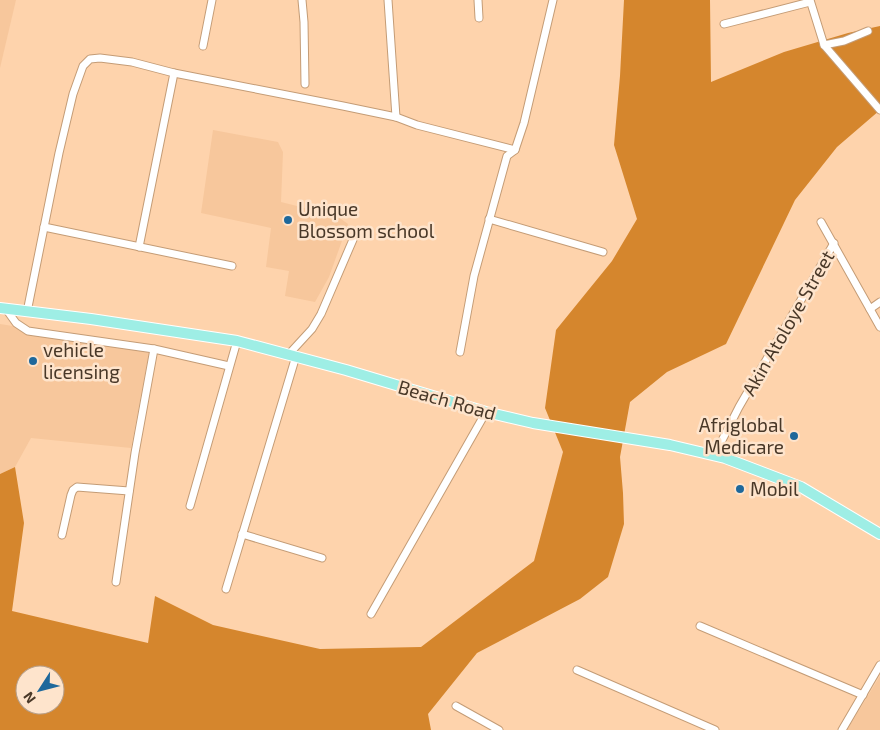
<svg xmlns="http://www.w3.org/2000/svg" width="880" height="730" viewBox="0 0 880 730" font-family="'Exo 2',sans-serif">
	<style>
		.built { fill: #f7c79c }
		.forest { fill: #d5862d; fill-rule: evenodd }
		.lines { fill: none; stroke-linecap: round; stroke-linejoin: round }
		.street-casing { stroke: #c49c76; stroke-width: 9 }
		.primary-casing { stroke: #fff; stroke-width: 12 }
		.street { stroke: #fff; stroke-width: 7 }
		.primary { stroke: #9eeee5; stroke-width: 10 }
		.poi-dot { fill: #1e689b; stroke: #fee4cc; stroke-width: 2 }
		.labels { text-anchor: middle; stroke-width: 5; stroke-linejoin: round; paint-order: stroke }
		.poi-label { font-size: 19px; fill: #493828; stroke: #fee4cc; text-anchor: start }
		.street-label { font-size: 19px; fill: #493828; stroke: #fee4cc }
	</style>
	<rect width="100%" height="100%" fill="#fed3ac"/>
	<g class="built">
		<path d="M0,0H16L0,68Z"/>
		<path d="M213,130L278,142L283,152L281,202L337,216L348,224L329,277L315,302L285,296L289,271L266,267L271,228L201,213Z"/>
		<path d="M0,324L150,348L131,448L31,438L15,467L0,474Z"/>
		<path d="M880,676V730H847Z"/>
	</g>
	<path class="forest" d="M624,0H710L711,82L784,52L848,33L880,26V110L837,147L795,200L726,344L667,372L630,402L620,457L623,493L624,524L608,577L580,599L477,653L428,714L431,730H0V474L15,467L24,523L12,611L148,643L155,596L213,625L320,649L421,647L534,561L563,452L545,408L556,330L612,261L637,219L614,145L620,76ZM25,675H55V705H25Z"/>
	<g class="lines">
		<defs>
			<g id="street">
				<path d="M302,0L304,22L305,84"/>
				<path d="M388,0L396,117"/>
				<path d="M478,0L479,18"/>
				<path d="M810,0L824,45L880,110"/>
				<path d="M724,24L810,2"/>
				<path d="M824,45L844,41L868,31"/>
				<path d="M203,46L212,0"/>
				<path d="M489,219L603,252"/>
				<path d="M821,222L880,327"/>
				<path d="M44,227L232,266"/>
				<path d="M139,247L174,73"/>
				<path d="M6,309L16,323L28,331L154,349L229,366"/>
				<path d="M870,309L880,302"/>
				<path d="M27,312L59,153L73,94L83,66L90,59L100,58L132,62L174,73L343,106L396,117L417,125L515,150"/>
				<path d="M460,352L474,276L507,156L515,150L524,123L553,0"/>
				<path d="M289,354L312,329L321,314L355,235"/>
				<path d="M714,456L739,407L834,243"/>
				<path d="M190,506L237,341"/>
				<path d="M242,534L322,558"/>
				<path d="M62,535L71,495L73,490L77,487L129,491"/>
				<path d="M116,582L135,453L154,349"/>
				<path d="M226,589L296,356"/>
				<path d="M371,614L486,412"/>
				<path d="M700,626L863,695"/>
				<path d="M577,670L715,730"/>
				<path d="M456,706L499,730"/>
				<path d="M842,730L880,665"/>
			</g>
			<path id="primary" d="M0,308L91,319L237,341L346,370L486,412L533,423L670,445L725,458L801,487L880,534"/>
		</defs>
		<use href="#street" class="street-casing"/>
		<use href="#primary" class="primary-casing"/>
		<use href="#street" class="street"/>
		<use href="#primary" class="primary"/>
	</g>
	<g class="poi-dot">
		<circle cx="288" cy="220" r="5"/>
		<circle cx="33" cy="361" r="5"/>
		<circle cx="794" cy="436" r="5"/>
		<circle cx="740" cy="489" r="5"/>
	</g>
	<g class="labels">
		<g class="poi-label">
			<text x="298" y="216">Unique<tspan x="298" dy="22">Blossom school</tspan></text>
			<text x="43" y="357">vehicle<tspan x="43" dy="22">licensing</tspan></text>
			<text x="784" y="432" text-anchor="end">Afriglobal<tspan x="784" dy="22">Medicare</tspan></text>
			<text x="750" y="496">Mobil</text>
		</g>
		<g class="street-label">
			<text transform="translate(788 323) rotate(-60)" y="7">Akin Atoloye Street</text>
			<text transform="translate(447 400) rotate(16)" y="7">Beach Road</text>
		</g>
	</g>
	<g transform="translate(40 690) rotate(234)"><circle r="24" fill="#fee4cc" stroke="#b69f8a"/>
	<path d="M0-4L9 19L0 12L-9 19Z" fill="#1e689b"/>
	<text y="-8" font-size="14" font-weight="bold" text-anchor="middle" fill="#493828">N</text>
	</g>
</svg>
